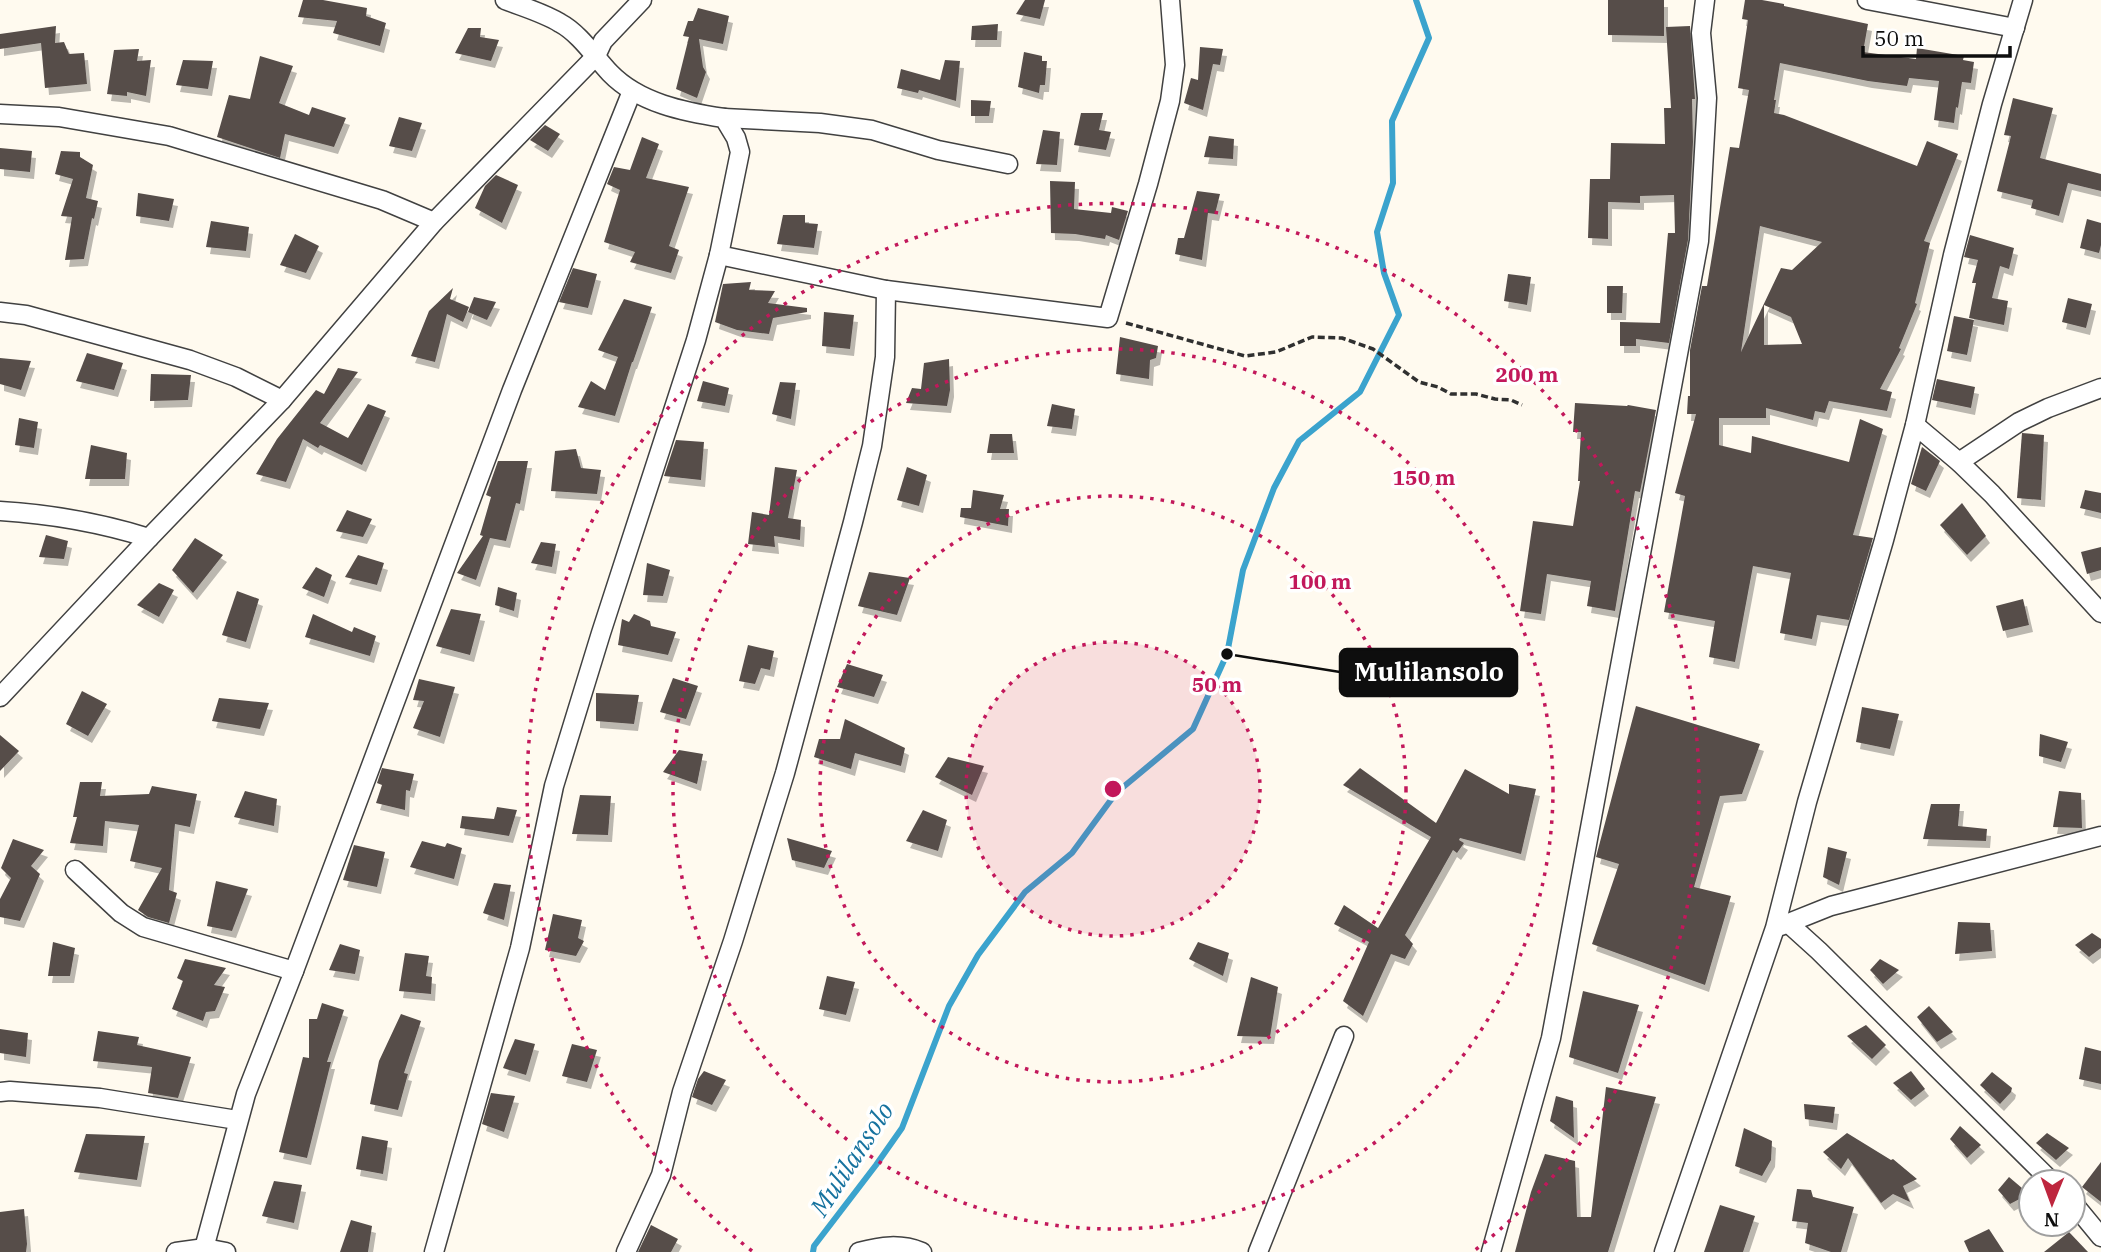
<svg xmlns="http://www.w3.org/2000/svg" width="2101" height="1252" viewBox="0 0 2101 1252" font-family="'IBM Plex Serif',serif">
	<style>
		.lines { fill: none; stroke-linecap: round; stroke-linejoin: round }
		.stream { stroke: #3ba3cd; stroke-width: 6 }
		.building { fill: #564d4a; fill-rule: evenodd; filter: url(#shadow) }
		.minor-casing { stroke: #414141; stroke-width: 21 }
		.path { stroke: #303030; stroke-width: 3.5; stroke-dasharray: 7 3.5; stroke-linecap: butt }
		.minor { stroke: #fff; stroke-width: 18 }
		.ring { fill: none; stroke: #c2185b; stroke-width: 3.5; stroke-dasharray: 3.5 7 }
		.labels { text-anchor: middle; stroke-width: 7; stroke-linejoin: round; paint-order: stroke }
		.water-label { font-size: 26px; font-style: italic; fill: #17739f; stroke: #fff }
		.centre { fill: #c2185b; stroke: #fff; stroke-width: 3.5 }
		.ring-label { font-size: 21px; text-anchor: middle; font-weight: bold; fill: #c2185b; stroke: #fff; stroke-width: 7; stroke-linejoin: round; paint-order: stroke }
		.leader { fill: none; stroke: #0e0e0e; stroke-width: 2.5 }
		.callout-dot { fill: #0e0e0e; stroke: #fff; stroke-width: 2.5 }
		.callout { fill: #0e0e0e; stroke: #0e0e0e; stroke-width: 2.5 }
		.callout-label { font-size: 26px; text-anchor: middle; font-weight: bold; fill: #fff }
	</style>
	<defs>
		<filter id="shadow"><feDropShadow dx="4" dy="7" stdDeviation="0" flood-color="#0004"/></filter>
	</defs>
	<rect width="100%" height="100%" fill="#fffaef"/>
	<g class="lines">
		<path class="stream" d="M813,1252L814,1246L876,1165L902,1128L949,1006L978,955L1025,892L1072,853L1116,793L1193,729L1227,654L1243,570L1274,488L1299,441L1360,392L1399,315L1384,273L1377,232L1393,183L1392,121L1429,38L1416,0"/>
	</g>
	<g class="building">
		<path d="M303,0H323L367,8L366,16L386,23L380,46L333,33L337,21L298,17Z"/>
		<path d="M1025,0H1045L1040,19L1016,14Z"/>
		<path d="M1608,0H1664V36L1608,35Z"/>
		<path d="M1745,0H1762L1784,4V6L1868,24L1863,52L1916,59L1917,48L1964,56L1963,60L1974,62L1971,83L1962,82L1958,108L1956,107L1954,123L1934,120L1939,81L1909,78L1907,86L1868,81L1780,63L1774,100H1776L1774,113L1784,115L1917,166L1927,141L1958,154L1924,241L1930,243L1915,303L1917,304L1899,348L1901,349L1880,389L1892,392L1887,411L1829,401L1825,413L1815,411L1813,420L1766,408V418H1719V445L1751,453L1752,436L1849,462L1860,419L1883,429L1853,535L1873,538L1849,620L1817,615L1812,639L1780,633L1791,573L1753,566L1735,662L1709,657L1715,621L1664,612L1685,496L1675,493L1696,414H1687L1688,396H1690V350L1702,286H1707L1730,147L1739,148L1749,90L1738,88L1748,20L1742,19ZM1760,226L1822,242L1792,270L1781,268L1741,352ZM1764,305L1791,317L1802,344L1764,345Z"/>
		<path d="M698,8L729,16L723,44L699,39L703,67L706,72L697,98L676,89L689,37L683,36L688,21H693Z"/>
		<path d="M998,24L997,40H971L972,26Z"/>
		<path d="M56,26L55,43L64,42L69,54L84,53L87,84L45,88L41,43L0,49V34Z"/>
		<path d="M1690,26L1695,99H1692L1693,142L1688,240L1669,343L1636,339V346H1620V322L1660,323L1668,233H1675L1674,195L1640,196V203L1608,202V239L1588,238L1590,179H1610L1611,143L1665,144L1664,108H1671L1666,27Z"/>
		<path d="M468,28H481L480,37L499,40L491,61L455,53Z"/>
		<path d="M1200,47L1223,49L1220,65L1213,64L1203,110L1184,103L1191,78L1198,80Z"/>
		<path d="M139,49L137,61L151,60L146,96L127,92V96L107,94L114,50Z"/>
		<path d="M1024,52L1042,56V61H1047L1045,85H1040L1039,93L1018,87Z"/>
		<path d="M260,56L293,66L279,103L309,115L312,107L346,118L334,147L285,134L280,158L217,137L229,95L250,99Z"/>
		<path d="M183,60L213,61L208,89L176,85Z"/>
		<path d="M945,60L960,61L956,101L919,90L918,93L897,88L901,69L940,80Z"/>
		<path d="M2013,98L2053,108L2040,158L2101,174V191L2068,183L2059,216L2031,208L2033,200L1997,191L2011,136L2004,135Z"/>
		<path d="M971,100L991,101L989,116H971Z"/>
		<path d="M1081,113H1103L1099,130L1111,132L1106,150L1074,145Z"/>
		<path d="M399,117L422,123L412,151L389,146Z"/>
		<path d="M545,125L560,134L548,151L530,140Z"/>
		<path d="M1043,130L1060,132L1057,165L1036,164Z"/>
		<path d="M1209,136L1234,139L1233,159L1204,157Z"/>
		<path d="M642,137L659,144L646,178L689,187L669,246L679,250L671,273L630,262L635,252L604,242L620,190L607,184L614,167L630,170Z"/>
		<path d="M0,148L32,151L30,172L0,169Z"/>
		<path d="M61,151L80,152V157L93,165L86,198L98,201L94,219L92,218L84,259L65,260L72,217L61,216L73,179L55,174Z"/>
		<path d="M496,175L518,185L502,223L475,208L485,186Z"/>
		<path d="M1050,181L1075,182L1074,209L1111,213L1112,207L1128,211L1119,240L1106,235L1105,239L1075,234L1051,233Z"/>
		<path d="M1197,191L1220,194L1215,214L1208,213L1202,260L1175,254L1178,238H1184Z"/>
		<path d="M138,193L174,199L169,221L136,216Z"/>
		<path d="M783,215H805V223L818,224L814,248L777,244Z"/>
		<path d="M2087,219L2101,223V245L2099,253L2080,248Z"/>
		<path d="M211,221L249,227L246,251L206,247Z"/>
		<path d="M295,234L319,246L306,273L280,265Z"/>
		<path d="M1970,235L2014,248L2009,269L2000,266L1992,298L2008,301L2004,325L1969,318L1976,283H1972L1978,260L1964,257Z"/>
		<path d="M573,268L597,274L588,308L559,302Z"/>
		<path d="M1508,274L1531,277L1527,305L1504,301Z"/>
		<path d="M751,282L749,290L775,291L768,303L807,308V312L773,318L769,334L737,330L715,322L723,284Z"/>
		<path d="M1607,286H1623L1622,313H1607Z"/>
		<path d="M453,288L450,299L469,307L463,322L447,314L435,362L411,356L429,311Z"/>
		<path d="M474,297L496,302L487,320L468,312Z"/>
		<path d="M2068,298L2092,304L2086,328L2062,322Z"/>
		<path d="M624,299L652,307L633,362H632L615,416L578,407L591,381L605,390L618,357L598,350Z"/>
		<path d="M824,312L854,315L850,349L822,346Z"/>
		<path d="M1954,316L1974,320L1967,355L1947,351Z"/>
		<path d="M1120,337L1158,346L1156,358L1150,360L1149,379L1116,374Z"/>
		<path d="M87,353L123,363L114,390L76,381Z"/>
		<path d="M0,358L31,361L21,390L0,384Z"/>
		<path d="M949,359L950,390L947,406L906,403L912,388L921,389L924,363Z"/>
		<path d="M338,368L358,372L320,423L348,438L368,404L386,411L362,465L320,445L318,448L303,439L286,482L256,474L277,439L316,390L324,394Z"/>
		<path d="M151,374L191,375L188,400L150,401Z"/>
		<path d="M1937,379L1975,387L1971,408L1932,400Z"/>
		<path d="M703,381L729,388L725,406L697,401Z"/>
		<path d="M780,382L796,383L791,419L772,414Z"/>
		<path d="M1575,403L1627,406L1628,405L1656,410L1640,492L1635,491L1615,611L1587,606L1591,581L1547,574L1541,614L1520,611L1533,521L1573,526L1580,481H1578L1581,432H1573Z"/>
		<path d="M1052,404L1075,409L1072,429L1047,426Z"/>
		<path d="M19,418L38,422L34,448L15,445Z"/>
		<path d="M2022,433L2044,435L2041,500L2017,498Z"/>
		<path d="M990,434H1012L1014,453H987Z"/>
		<path d="M676,440L704,442L701,480L664,476Z"/>
		<path d="M91,445L127,453L125,479H85Z"/>
		<path d="M1922,447L1940,461L1926,491L1911,484Z"/>
		<path d="M576,449L581,468L601,470L597,494L551,491L555,451Z"/>
		<path d="M498,461H528L520,504L516,503L506,541L490,538L476,580L457,573L483,536L480,535L491,497L486,495Z"/>
		<path d="M775,467L797,470L788,518L801,520L800,540L774,536L775,547L748,544L752,512L769,515Z"/>
		<path d="M907,467L927,475L919,506L897,500Z"/>
		<path d="M973,490L1004,495L1000,509H1009L1008,526L960,517L961,508H971Z"/>
		<path d="M2085,490L2101,493V513L2080,508Z"/>
		<path d="M1962,503L1986,536L1967,555L1940,525Z"/>
		<path d="M347,510L372,519L363,537L336,531Z"/>
		<path d="M46,535L68,541L64,559L39,557Z"/>
		<path d="M195,538L223,555L193,593L172,570Z"/>
		<path d="M541,542L556,544L552,567L531,563Z"/>
		<path d="M2101,547V570L2087,574L2081,552Z"/>
		<path d="M358,555L384,563L377,585L345,577Z"/>
		<path d="M647,563L670,570L663,596L643,595Z"/>
		<path d="M316,567L332,575L324,597L302,588Z"/>
		<path d="M869,572L910,578L897,615L858,606Z"/>
		<path d="M159,583L174,590L159,617L137,605Z"/>
		<path d="M498,587L517,593L514,611L495,605Z"/>
		<path d="M237,591L259,599L246,642L222,635Z"/>
		<path d="M2023,599L2029,625L2003,631L1996,606Z"/>
		<path d="M451,609L481,614L470,655L436,646Z"/>
		<path d="M313,614L352,632L354,627L376,636L370,656L305,637Z"/>
		<path d="M634,614L650,621L651,626L676,632L668,655L618,645L622,619L629,622Z"/>
		<path d="M748,645L774,651L770,670L761,668L755,684L739,681Z"/>
		<path d="M847,664L883,675L874,697L837,687Z"/>
		<path d="M673,678L698,686L686,719L660,712Z"/>
		<path d="M419,679L455,687L440,737L413,728L424,701L413,700Z"/>
		<path d="M82,691L107,704L88,736L66,724Z"/>
		<path d="M596,693L639,695L634,724L596,721Z"/>
		<path d="M219,698L269,703L260,729L212,721Z"/>
		<path d="M1636,706L1760,744L1742,794L1720,796L1694,887L1731,896L1705,985L1592,944L1619,864L1596,857Z"/>
		<path d="M1862,707L1899,714L1890,749L1856,742Z"/>
		<path d="M845,719L905,748L901,766L855,753L851,769L814,757L819,739H840Z"/>
		<path d="M2040,734L2068,742L2061,762L2039,756Z"/>
		<path d="M0,735L19,751L0,771Z"/>
		<path d="M679,750L703,754L697,784L663,772Z"/>
		<path d="M948,757L984,766L972,795L935,777Z"/>
		<path d="M382,768L414,774L410,791L406,790L405,810L376,803L382,785L377,783Z"/>
		<path d="M1360,768L1436,823L1465,769L1509,794V784L1536,789L1521,854L1460,838L1459,840L1464,843L1457,853L1453,850L1405,935L1413,944L1405,959L1391,954L1363,1016L1343,1001L1369,942L1334,924L1344,905L1378,928L1431,837L1343,785Z"/>
		<path d="M80,782H102L100,796L149,794L152,786L197,794L190,827L175,824L169,890L177,893L169,923L148,917L138,910L162,868L130,861L139,825L105,821L103,846L70,843L77,817H73Z"/>
		<path d="M245,791L277,799L274,826L234,817Z"/>
		<path d="M2059,791L2081,793L2082,828L2053,827Z"/>
		<path d="M580,795L611,796L608,835L572,834Z"/>
		<path d="M1931,804H1960L1958,826L1987,829L1986,841L1923,839Z"/>
		<path d="M497,807L517,810L509,836L460,828L462,816L494,819Z"/>
		<path d="M923,810L947,820L938,851L906,841Z"/>
		<path d="M787,838L832,851L824,868L792,860Z"/>
		<path d="M13,839L44,850L31,866L40,874L20,921L0,917V899L11,878L1,868Z"/>
		<path d="M422,841L445,847L447,843L462,848L454,879L410,867Z"/>
		<path d="M354,845L385,852L377,887L343,880Z"/>
		<path d="M1828,847L1847,852L1839,885L1823,877Z"/>
		<path d="M216,881L248,889L232,931L207,926Z"/>
		<path d="M494,883L511,885L504,920L483,913Z"/>
		<path d="M553,914L582,920L578,938L584,941L576,956L545,950Z"/>
		<path d="M1958,922L1990,923L1992,951L1955,954Z"/>
		<path d="M2092,933L2101,939V948L2089,957L2075,945Z"/>
		<path d="M53,942L75,948L70,976H48Z"/>
		<path d="M1198,942L1229,953L1223,976L1189,959Z"/>
		<path d="M340,944L360,950L355,974L329,970Z"/>
		<path d="M405,953L429,956L426,976L432,977L431,994L399,991Z"/>
		<path d="M185,959L226,968L214,985L225,987L215,1011L206,1012L203,1021L172,1009L183,981L177,978Z"/>
		<path d="M1880,959L1899,970L1883,984L1870,970Z"/>
		<path d="M827,976L855,982L846,1015L819,1009Z"/>
		<path d="M1251,977L1278,987L1270,1037L1237,1036Z"/>
		<path d="M1583,991L1639,1005L1618,1073L1569,1057Z"/>
		<path d="M322,1003L344,1010L327,1062H331L307,1158L279,1152L303,1057L309,1058V1019H317Z"/>
		<path d="M1929,1006L1953,1032L1937,1042L1917,1017Z"/>
		<path d="M401,1014L421,1021L404,1073L408,1074L398,1110L370,1104L379,1061Z"/>
		<path d="M1866,1025L1886,1045L1872,1059L1847,1036Z"/>
		<path d="M0,1029L28,1033L26,1057L0,1053Z"/>
		<path d="M98,1031L139,1037L137,1045L191,1057L178,1098L148,1093L152,1067L93,1061Z"/>
		<path d="M515,1039L535,1044L526,1075L503,1068Z"/>
		<path d="M572,1044L597,1050L587,1082L562,1076Z"/>
		<path d="M2085,1047L2101,1051V1084L2079,1079Z"/>
		<path d="M704,1071L726,1080L712,1105L692,1097L698,1079Z"/>
		<path d="M1911,1071L1925,1089L1911,1100L1893,1083Z"/>
		<path d="M1992,1072L2012,1088L2011,1092L2000,1104L1980,1085Z"/>
		<path d="M1606,1087L1656,1097L1608,1252H1515L1531,1192L1545,1154L1575,1161L1577,1217H1591Z"/>
		<path d="M491,1093L515,1096L504,1132L482,1124Z"/>
		<path d="M1556,1096L1573,1101L1574,1138L1550,1121Z"/>
		<path d="M1804,1104L1835,1107L1833,1123L1805,1119Z"/>
		<path d="M1960,1126L1981,1145L1967,1158L1950,1139Z"/>
		<path d="M1744,1128L1772,1141L1771,1160L1762,1176L1735,1166Z"/>
		<path d="M1847,1133L1891,1160L1893,1159L1917,1179L1903,1186L1910,1202L1893,1194L1881,1203L1848,1158L1841,1169L1823,1152Z"/>
		<path d="M2047,1133L2069,1148L2056,1160L2036,1143Z"/>
		<path d="M86,1134L145,1136L137,1180L74,1172Z"/>
		<path d="M362,1136L388,1141L383,1174L356,1169Z"/>
		<path d="M2101,1162V1202L2082,1187Z"/>
		<path d="M2009,1177L2029,1194L2010,1204L1998,1190Z"/>
		<path d="M274,1181L302,1185L294,1223L262,1216Z"/>
		<path d="M1797,1189L1811,1190L1813,1197L1854,1207L1841,1252H1831L1805,1243L1808,1223L1792,1221Z"/>
		<path d="M1720,1205L1755,1216L1743,1252H1704Z"/>
		<path d="M24,1209L27,1244L26,1252H0V1212Z"/>
		<path d="M351,1220L372,1226L368,1252H340Z"/>
		<path d="M651,1225L678,1239L671,1252H638Z"/>
		<path d="M1989,1229L2004,1252H1969L1964,1241Z"/>
		<path d="M2069,1232L2088,1252H2044Z"/>
	</g>
	<g class="lines">
		<defs>
			<g id="minor">
				<path d="M505,0C523,7 544,13 560,23C579,33 595,57 610,73C639,103 684,112 724,118L736,138L740,152L719,255L886,290L1108,318L1148,184L1170,101L1175,65L1170,0"/>
				<path d="M1867,0L2015,28"/>
				<path d="M0,114L59,117L169,136L382,200L434,222"/>
				<path d="M724,118L820,123L872,130L938,150L1008,164"/>
				<path d="M0,312L26,315L190,360L236,377L282,400"/>
				<path d="M1915,425L1959,462L1992,494L2101,613"/>
				<path d="M1959,462L2019,422L2048,408L2101,388"/>
				<path d="M0,511C50,514 101,523 149,538"/>
				<path d="M0,697L149,538L282,400L434,222L596,56L603,41L642,0"/>
				<path d="M75,870L121,913L143,927L294,971"/>
				<path d="M1788,923L1819,951L2052,1182"/>
				<path d="M1781,926L1831,906L2101,836"/>
				<path d="M0,1092L10,1091L100,1098L237,1120"/>
				<path d="M2073,1203L2101,1237"/>
				<path d="M176,1252L205,1248L226,1252"/>
				<path d="M203,1252L246,1094L294,971L512,390L632,91"/>
				<path d="M434,1252L520,948L554,786L601,633L696,340L719,255"/>
				<path d="M626,1252L661,1175L682,1092L733,941L785,773L853,522L872,446L885,357L886,290"/>
				<path d="M859,1252C881,1246 900,1243 922,1252"/>
				<path d="M1258,1252L1344,1036"/>
				<path d="M1491,1252L1551,1038L1699,241L1707,98L1701,33L1705,0"/>
				<path d="M1664,1252L1775,928L1807,802L1884,540L1915,425L1953,255L1992,104L2023,0"/>
			</g>
		</defs>
		<use href="#minor" class="minor-casing"/>
		<path class="path" d="M1126,323L1245,356L1276,352L1312,337L1342,338L1373,349L1419,382L1438,387L1451,394H1476L1495,399L1511,400L1522,405"/>
		<use href="#minor" class="minor"/>
	</g>
	<circle cx="1113" cy="789" r="147" fill="#c2185b" fill-opacity=".12"/>
	<g class="ring">
		<circle cx="1113" cy="789" r="147"/>
		<circle cx="1113" cy="789" r="293"/>
		<circle cx="1113" cy="789" r="440"/>
		<path d="M752 1251A586 586 0 1 1 1474 1251"/>
	</g>
	<g class="labels">
		<g class="water-label">
			<text transform="translate(852 1159) rotate(-57)" y="9">Mulilansolo</text>
		</g>
	</g>
	<circle cx="1113" cy="789" r="10" class="centre"/>
	<g class="ring-label">
		<text x="1527" y="382">200 m</text>
		<text x="1424" y="485">150 m</text>
		<text x="1320" y="589">100 m</text>
		<text x="1217" y="692">50 m</text>
	</g>
	<path class="leader" d="M1227 654L1340 672"/>
	<circle class="callout-dot" cx="1227" cy="654" r="7"/>
	<rect class="callout" x="1340" y="649" width="177" height="47" rx="7"/>
	<g class="callout-label">
		<text x="1429" y="681">Mulilansolo</text>
	</g>
	<g transform="translate(2052 1203) rotate(181)"><circle r="33" fill="#ffffff" stroke="#9f9f9f" stroke-width="2"/>
	<path d="M0-5L12 26L0 18L-12 26Z" fill="#be263e"/>
	<text y="-10" font-size="19" font-weight="bold" text-anchor="middle" fill="#0e0e0e">N</text>
	</g>
	<path d="M1863 46v10h147v-10" fill="none" stroke="#0e0e0e" stroke-width="3.5"/>
	<text x="1874" y="46" font-size="21" fill="#0e0e0e" stroke="#ffffff" stroke-width="5" paint-order="stroke">50 m</text>
</svg>
